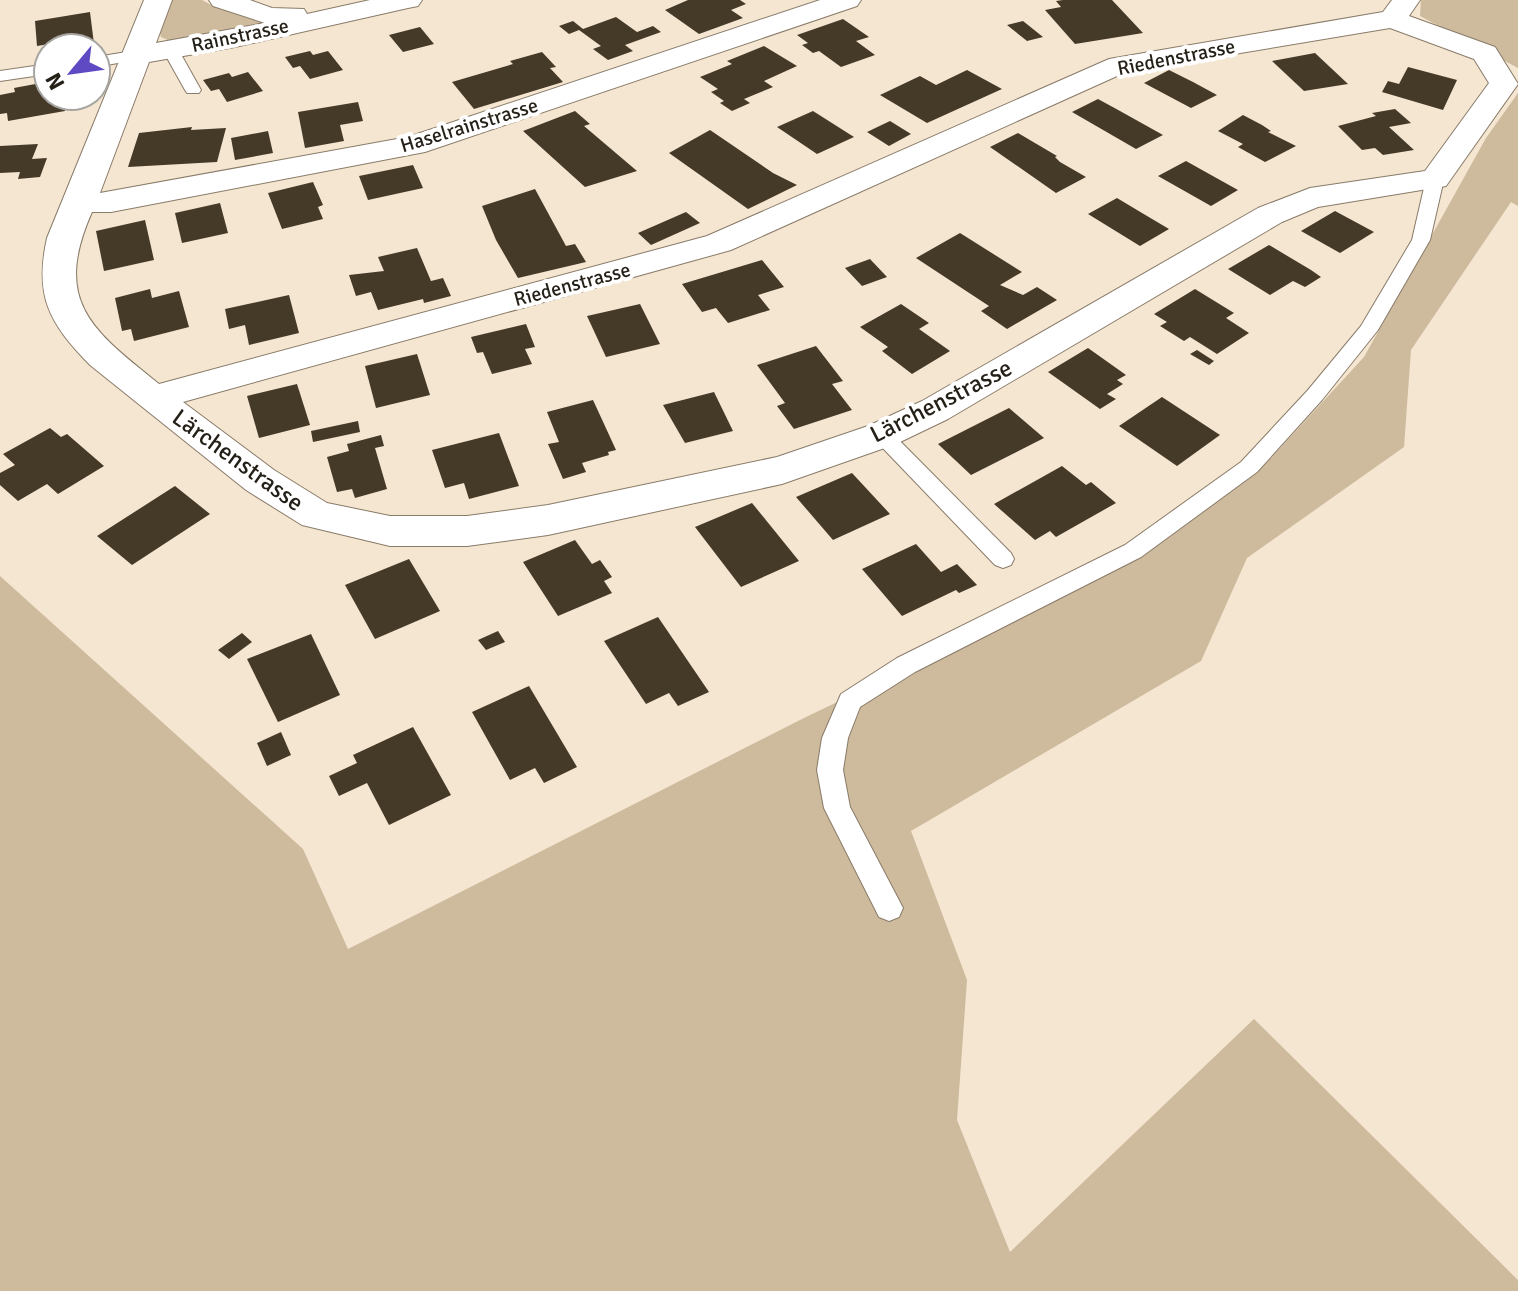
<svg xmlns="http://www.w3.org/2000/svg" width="1518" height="1291" viewBox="0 0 1518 1291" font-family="Signika,sans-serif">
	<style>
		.green { fill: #ceba9d }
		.building { fill: #453928 }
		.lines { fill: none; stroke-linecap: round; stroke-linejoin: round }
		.service-casing { stroke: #897b69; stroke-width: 2 }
		.minor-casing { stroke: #897b69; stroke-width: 2 }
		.service { fill: #fff; fill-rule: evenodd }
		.minor { fill: #fff; fill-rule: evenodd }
		.labels { text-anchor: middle; stroke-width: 8; stroke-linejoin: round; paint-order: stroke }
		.far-street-label { font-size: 20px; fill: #241f17; stroke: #fff }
		.street-label { font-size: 24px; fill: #241f17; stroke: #fff }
	</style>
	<rect width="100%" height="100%" fill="#f5e6d1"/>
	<g class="green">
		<path d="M168,0H202L219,9L265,21L262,26L170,41L161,37L159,29Z"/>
		<path d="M1421,0H1518V68L1420,16Z"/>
		<path d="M1518,93V206L1511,202L1411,350L1404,447L1247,558L1201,661L911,831L967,980L957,1120L1010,1252L1254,1019L1518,1280V1291H0V576L303,849L348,949L808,716L1142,557L1258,472L1364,357L1486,138Z"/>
	</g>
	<g class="building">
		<path d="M688,0H740L746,4L731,10L743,18L699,34L665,10Z"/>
		<path d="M1063,0H1112L1143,33L1075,44L1045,10L1061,7L1056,1Z"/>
		<path d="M90,12L94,44L68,48L67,41L37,46L35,21Z"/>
		<path d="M616,17L637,32L653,26L661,32L625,45L633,51L608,60L593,49L601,46L579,30L569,34L559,26L573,21L583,29Z"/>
		<path d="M843,19L869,37L856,41L875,55L841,67L819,51L813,53L802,45L808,43L797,35Z"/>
		<path d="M1023,21L1043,37L1027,41L1007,25Z"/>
		<path d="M420,27L434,44L403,52L389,35Z"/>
		<path d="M764,46L797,66L764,81L773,87L744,99L750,103L732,111L720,103L724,101L711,92L718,89L700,77L732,64L727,61Z"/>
		<path d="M310,51L313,55L328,51L343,70L310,79L300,66L293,68L285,57Z"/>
		<path d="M542,52L556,67L550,68L563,82L474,109L452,82L513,64L510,61Z"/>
		<path d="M1315,53L1348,84L1304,91L1272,61Z"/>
		<path d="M1408,67L1457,80L1443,110L1382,92L1388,81L1399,84Z"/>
		<path d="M967,70L1002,89L927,123L880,95L920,76L936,85Z"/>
		<path d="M1169,70L1193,82L1217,95L1191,108L1144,83Z"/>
		<path d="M248,72L263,91L227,102L219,89L211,91L203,80L229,73L232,77Z"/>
		<path d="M46,82L48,98L63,96L65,111L8,121L7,113L0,114V95L15,92L14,88Z"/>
		<path d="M1098,99L1120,111L1163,135L1136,149L1072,112Z"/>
		<path d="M358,102L363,121L340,125L344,141L305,148L298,112Z"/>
		<path d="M1395,109L1411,123L1389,127L1414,150L1383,155L1375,148L1362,150L1338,126L1376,116L1372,113Z"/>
		<path d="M575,111L590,124L584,126L637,171L585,187L523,131Z"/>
		<path d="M813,111L854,137L817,154L777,127Z"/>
		<path d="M1243,115L1262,125L1271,131L1268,132L1296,146L1265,162L1238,147L1243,144L1218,131Z"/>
		<path d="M890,121L911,134L889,146L867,132Z"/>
		<path d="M192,127L191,130L226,128L217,162L128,167L139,133Z"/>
		<path d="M710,130L773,173L797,185L748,209L669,153Z"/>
		<path d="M268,131L273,153L235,160L231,138Z"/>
		<path d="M1018,133L1057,156L1055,157L1060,162L1086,177L1056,193L990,147Z"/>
		<path d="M38,144L32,159L47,158L40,177L18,179L20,172L0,173V146Z"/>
		<path d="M1186,161L1211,175L1238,190L1211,206L1158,176Z"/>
		<path d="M413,165L423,188L368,200L359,176Z"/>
		<path d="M313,182L323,205L318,207L323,219L282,229L268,193Z"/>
		<path d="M535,189L566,246L575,244L586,262L518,278L496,240L482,206Z"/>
		<path d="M1117,198L1142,213L1169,229L1140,246L1088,214Z"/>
		<path d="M220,203L228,233L182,243L175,213Z"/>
		<path d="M1335,211L1374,232L1340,253L1301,231Z"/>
		<path d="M686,212L700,223L651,245L638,233Z"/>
		<path d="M145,220L154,260L104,271L96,231Z"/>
		<path d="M960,233L1022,272L1000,285L1023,295L1037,287L1057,300L1007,329L981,311L989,306L916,258Z"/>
		<path d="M1269,245L1311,270L1321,277L1305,287L1293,281L1270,295L1228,269Z"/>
		<path d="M417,248L431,281L443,278L451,296L424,303L423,299L378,310L371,292L356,296L349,275L384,271L378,257Z"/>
		<path d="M870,259L887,277L862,286L845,268Z"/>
		<path d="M762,260L784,287L758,295L770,310L728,323L716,308L702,312L682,284Z"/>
		<path d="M150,289L152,298L179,291L189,327L134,341L131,329L122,331L115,298Z"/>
		<path d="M1195,289L1234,313L1226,318L1249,333L1217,354L1190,337L1184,341L1160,326L1167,322L1154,314Z"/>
		<path d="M289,295L299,333L249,345L245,325L229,329L225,309Z"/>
		<path d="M640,304L660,344L606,357L587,316Z"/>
		<path d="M901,304L929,323L919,329L950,351L912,374L882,351L888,347L860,327Z"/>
		<path d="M526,324L535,347L525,349L532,364L492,374L483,352L477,353L471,337Z"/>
		<path d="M816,346L843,381L832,384L852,410L794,429L777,406L785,403L757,365Z"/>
		<path d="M1088,348L1126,375L1117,380L1123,384L1107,394L1116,399L1100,409L1048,372Z"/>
		<path d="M1197,350L1214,361L1209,365L1190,354Z"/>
		<path d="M417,354L430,395L376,408L365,366Z"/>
		<path d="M297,384L310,425L259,438L247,396Z"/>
		<path d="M714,392L733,431L685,443L663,405Z"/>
		<path d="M1162,397L1220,435L1177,466L1119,426Z"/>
		<path d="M593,400L616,450L608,452L609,455L582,463L586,472L563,479L548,444L559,442L547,412Z"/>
		<path d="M1009,408L1044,438L971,475L938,444Z"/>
		<path d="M358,421L360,432L313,442L311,431Z"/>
		<path d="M50,428L61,437L67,434L104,466L58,494L47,484L18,501L0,485V473L15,465L3,454Z"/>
		<path d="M499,433L519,486L469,499L464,483L445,488L432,450Z"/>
		<path d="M381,435L384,446L375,448L387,489L355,498L352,489L337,492L327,457L349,451L347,444Z"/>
		<path d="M1062,466L1086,485L1091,482L1116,503L1056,537L1050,531L1035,540L994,504Z"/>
		<path d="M852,473L890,514L833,540L796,497Z"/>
		<path d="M175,486L210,514L132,565L97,536Z"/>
		<path d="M752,503L799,561L741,587L695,527Z"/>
		<path d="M575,540L592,564L600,560L612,577L604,581L612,593L558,616L523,562Z"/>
		<path d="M916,544L941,572L957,564L977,585L959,593L956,590L902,616L862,569Z"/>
		<path d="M409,559L440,611L375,639L345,585Z"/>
		<path d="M658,617L709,692L678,706L669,693L646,704L604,641Z"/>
		<path d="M498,631L505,642L486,650L478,640Z"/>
		<path d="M242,633L252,642L229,659L218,650Z"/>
		<path d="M311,634L340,695L278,722L247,659Z"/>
		<path d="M529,686L577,767L544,783L535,768L510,780L472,712Z"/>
		<path d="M413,727L451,795L389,825L367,783L339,796L329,776L357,763L353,755Z"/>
		<path d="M281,732L291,755L267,766L257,743Z"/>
	</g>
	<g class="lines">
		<defs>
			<g id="service">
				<path d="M170,44L178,49L201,90L199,93H187L185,90L162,49Z"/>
				<path d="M139,50L145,52V58L96,67V57Z"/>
				<path d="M48,64V74L0,81V71Z"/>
				<path d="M1435,174L1444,179L1430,240L1378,330L1322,400L1257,472L1141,557L915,672L860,707L848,738L843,770L850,807L903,908L899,917L889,921L879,917L824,808L817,770L822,738L841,694L897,658L1125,545L1241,462L1308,390L1361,326L1412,240L1426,179Z"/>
				<path d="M882,428L889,430L1011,553L1014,559L1011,565L1003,568L995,565L875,440L871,435L875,430Z"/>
			</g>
			<path id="minor" d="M144,0H172L156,43L265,23L213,6L209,0H250L272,8L304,9L307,14L370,0H422L418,6L408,8L235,47L149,62L100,193L408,137L820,0H861L857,6L425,152L111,212H92C52,302 92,330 159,384L707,236L1109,59L1383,12L1392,0H1420L1409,16L1495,47L1518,84L1446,186L1318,207L1282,222L948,419L896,444L782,484L548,535L467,546H390L302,525L246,490L90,365C49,323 34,296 47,238ZM1390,28L1474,59L1489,83L1425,171L1310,188L1258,208L922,401L868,426L777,457L548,505L467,516H390L327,503L274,470L183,402L731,250L1126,72Z"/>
		</defs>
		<use href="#service" class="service-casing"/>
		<use href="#minor" class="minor-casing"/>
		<use href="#service" class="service"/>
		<use href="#minor" class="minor"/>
	</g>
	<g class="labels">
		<g class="far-street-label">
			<text transform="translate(240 35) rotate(-12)" y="7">Rainstrasse</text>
			<text transform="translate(1176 57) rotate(-11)" y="7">Riedenstrasse</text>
			<text transform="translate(469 125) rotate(-17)" y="7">Haselrainstrasse</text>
			<text transform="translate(572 284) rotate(-15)" y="7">Riedenstrasse</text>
		</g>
		<g class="street-label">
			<text transform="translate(941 401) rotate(-27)" y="8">Lärchenstrasse</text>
			<text transform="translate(238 460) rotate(36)" y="8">Lärchenstrasse</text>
		</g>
	</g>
	<g transform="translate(72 72) rotate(241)"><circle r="38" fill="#ffffff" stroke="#a7a5a2" stroke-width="2"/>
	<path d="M0-6L14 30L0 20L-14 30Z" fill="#604ac3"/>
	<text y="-12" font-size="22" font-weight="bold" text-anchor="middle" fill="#241f17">N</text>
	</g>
</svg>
